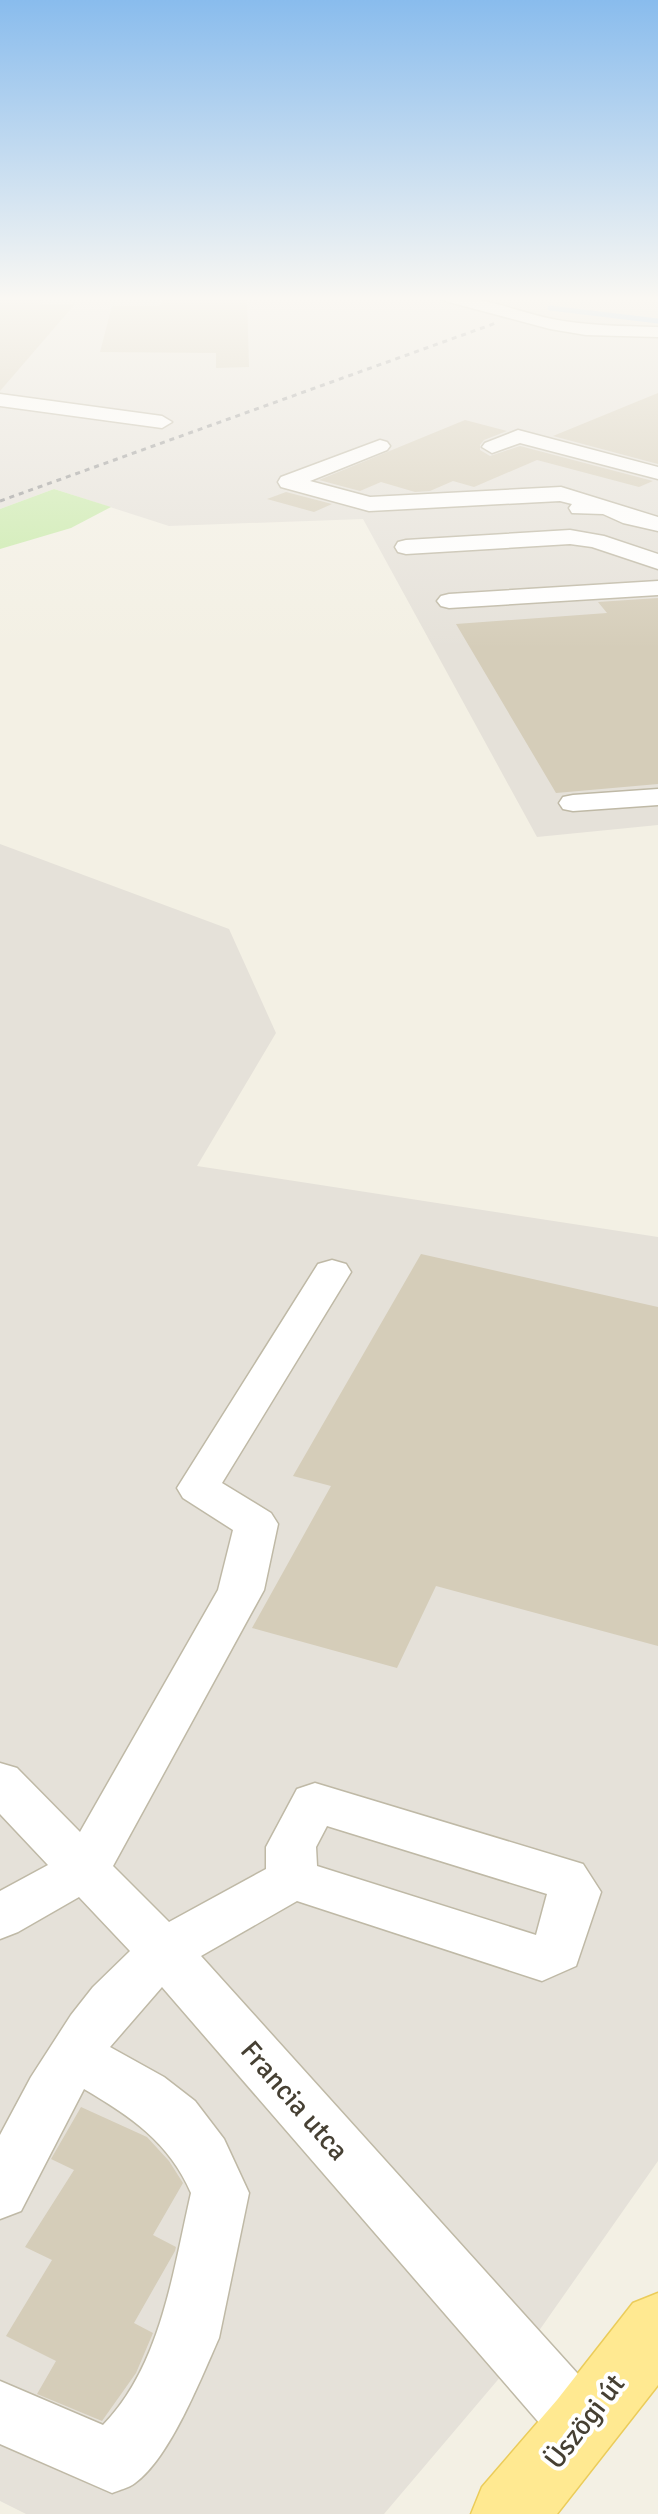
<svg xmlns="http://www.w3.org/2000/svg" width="658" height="2514" viewBox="0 0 658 2514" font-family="Signika,sans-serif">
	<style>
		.industrial { fill: #e5e1d9 }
		.green { fill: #c8eaa9 }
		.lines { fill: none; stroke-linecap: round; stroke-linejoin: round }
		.stream { stroke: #9bc8f5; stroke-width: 5 }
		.building { fill: #d5cdb9 }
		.minor-casing { stroke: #bfb9a6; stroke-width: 3 }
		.major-casing { stroke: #ebcc5a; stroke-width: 3 }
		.minor { fill: #fff; fill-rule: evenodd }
		.major { fill: #ffe991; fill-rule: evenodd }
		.rail { stroke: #949494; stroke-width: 3; stroke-dasharray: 5 5; stroke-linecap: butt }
		.labels { text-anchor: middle; stroke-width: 8; stroke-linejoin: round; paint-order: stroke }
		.near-street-label { font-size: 28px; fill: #464033; stroke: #fff }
	</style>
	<rect width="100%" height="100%" fill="#f3f0e4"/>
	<g class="industrial">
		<path d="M0,297H658V825L537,837L363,519L169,526L54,489L0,509Z"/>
		<path d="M0,844L229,929L276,1033L197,1166L658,1237V2161L536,2335L384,2514H26L0,2501Z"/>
	</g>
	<path class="green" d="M54,489L111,507L71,528L0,549V509Z"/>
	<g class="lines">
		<path class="stream" d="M550,308L658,321"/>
	</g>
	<g class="building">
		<path d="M0,297H43L40,304H75L0,391Z"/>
		<path d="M163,297H247L249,367L216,368V353L100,352L112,306H160Z"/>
		<path d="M658,393V464L553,436Z"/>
		<path d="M465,420L507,431L484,440L480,445V450L490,456L520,446L653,481L639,487L537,460L474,487L453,481L430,491L415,492L381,482L360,491L319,480Z"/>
		<path d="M286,492L332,504L314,512L267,499Z"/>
		<path d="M658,598V784L556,793L456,624L607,613L598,602Z"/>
		<path d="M421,1254L658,1307V1646L436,1586L397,1668L252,1628L331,1486L293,1476Z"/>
		<path d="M81,2107L147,2137L169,2161L183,2183L153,2235L176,2247L175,2251L134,2323L153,2333L136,2373L102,2421L37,2394L56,2361L6,2336L52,2260L25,2247L74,2170L51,2159Z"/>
	</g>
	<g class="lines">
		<defs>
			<g id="minor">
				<path d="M442,297C480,295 515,311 552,319C587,326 622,326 658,327V337L586,335L550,329L445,301Z"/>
				<path d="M0,394L162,416L172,422L162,428L0,406Z"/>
				<path d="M518,430L658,467V479L520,443L492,453L482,447L485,443Z"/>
				<path d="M380,440L387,442L390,446L387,450L310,481L370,497L561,487L658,517V531L623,523L603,514L572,513L569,508L572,504L560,501L369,511L281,487L278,482L281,477Z"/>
				<path d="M570,530L604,536L658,554V569L592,547L570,544L406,554L398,552L395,547L398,542L406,540Z"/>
				<path d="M658,581V595L449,608L441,606L437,601L441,596L449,594Z"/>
				<path d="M658,789V805L573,811L563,809L559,803L563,797L573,795Z"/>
				<path d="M332,1260L346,1264L351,1272L222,1483L271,1513L278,1524L264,1590L113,1866L169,1922L266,1869V1847L297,1789L315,1783L583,1864L601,1892L576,1966L542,1981L297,1901L201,1956L605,2404L614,2426L605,2448L583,2457L561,2448L162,1987L110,2047L164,2077L195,2101L224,2139L249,2193L219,2338C201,2378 170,2458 135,2483C129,2488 119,2490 112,2493L0,2444V2381L103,2425C161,2366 173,2271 191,2193C169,2142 130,2116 84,2089L21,2211L0,2219V2135L31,2077L71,2015L93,1987L130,1951L79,1897L18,1932L0,1939V1891L48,1865L0,1814V1763L17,1768L80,1832L218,1590L233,1530L183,1498L177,1488L318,1264ZM327,1826L547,1894L536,1935L317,1866L316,1847Z"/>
			</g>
			<path id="major" d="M658,2293V2385L557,2514H471L482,2487L557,2400L633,2303Z"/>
		</defs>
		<use href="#minor" class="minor-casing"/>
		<use href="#major" class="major-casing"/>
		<use href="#minor" class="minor"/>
		<use href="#major" class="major"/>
		<path class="rail" d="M0,501L496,323"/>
	</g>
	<linearGradient id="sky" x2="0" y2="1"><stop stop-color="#89bced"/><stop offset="0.46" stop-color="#faf8f3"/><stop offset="1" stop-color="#faf8f3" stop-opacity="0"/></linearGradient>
	<rect width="658" height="649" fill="url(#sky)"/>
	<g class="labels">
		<g class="near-street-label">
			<text transform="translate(295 2100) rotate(49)" y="10">Francia utca</text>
			<text transform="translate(584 2421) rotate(-52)" y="10">Üszögi út</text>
		</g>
	</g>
</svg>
